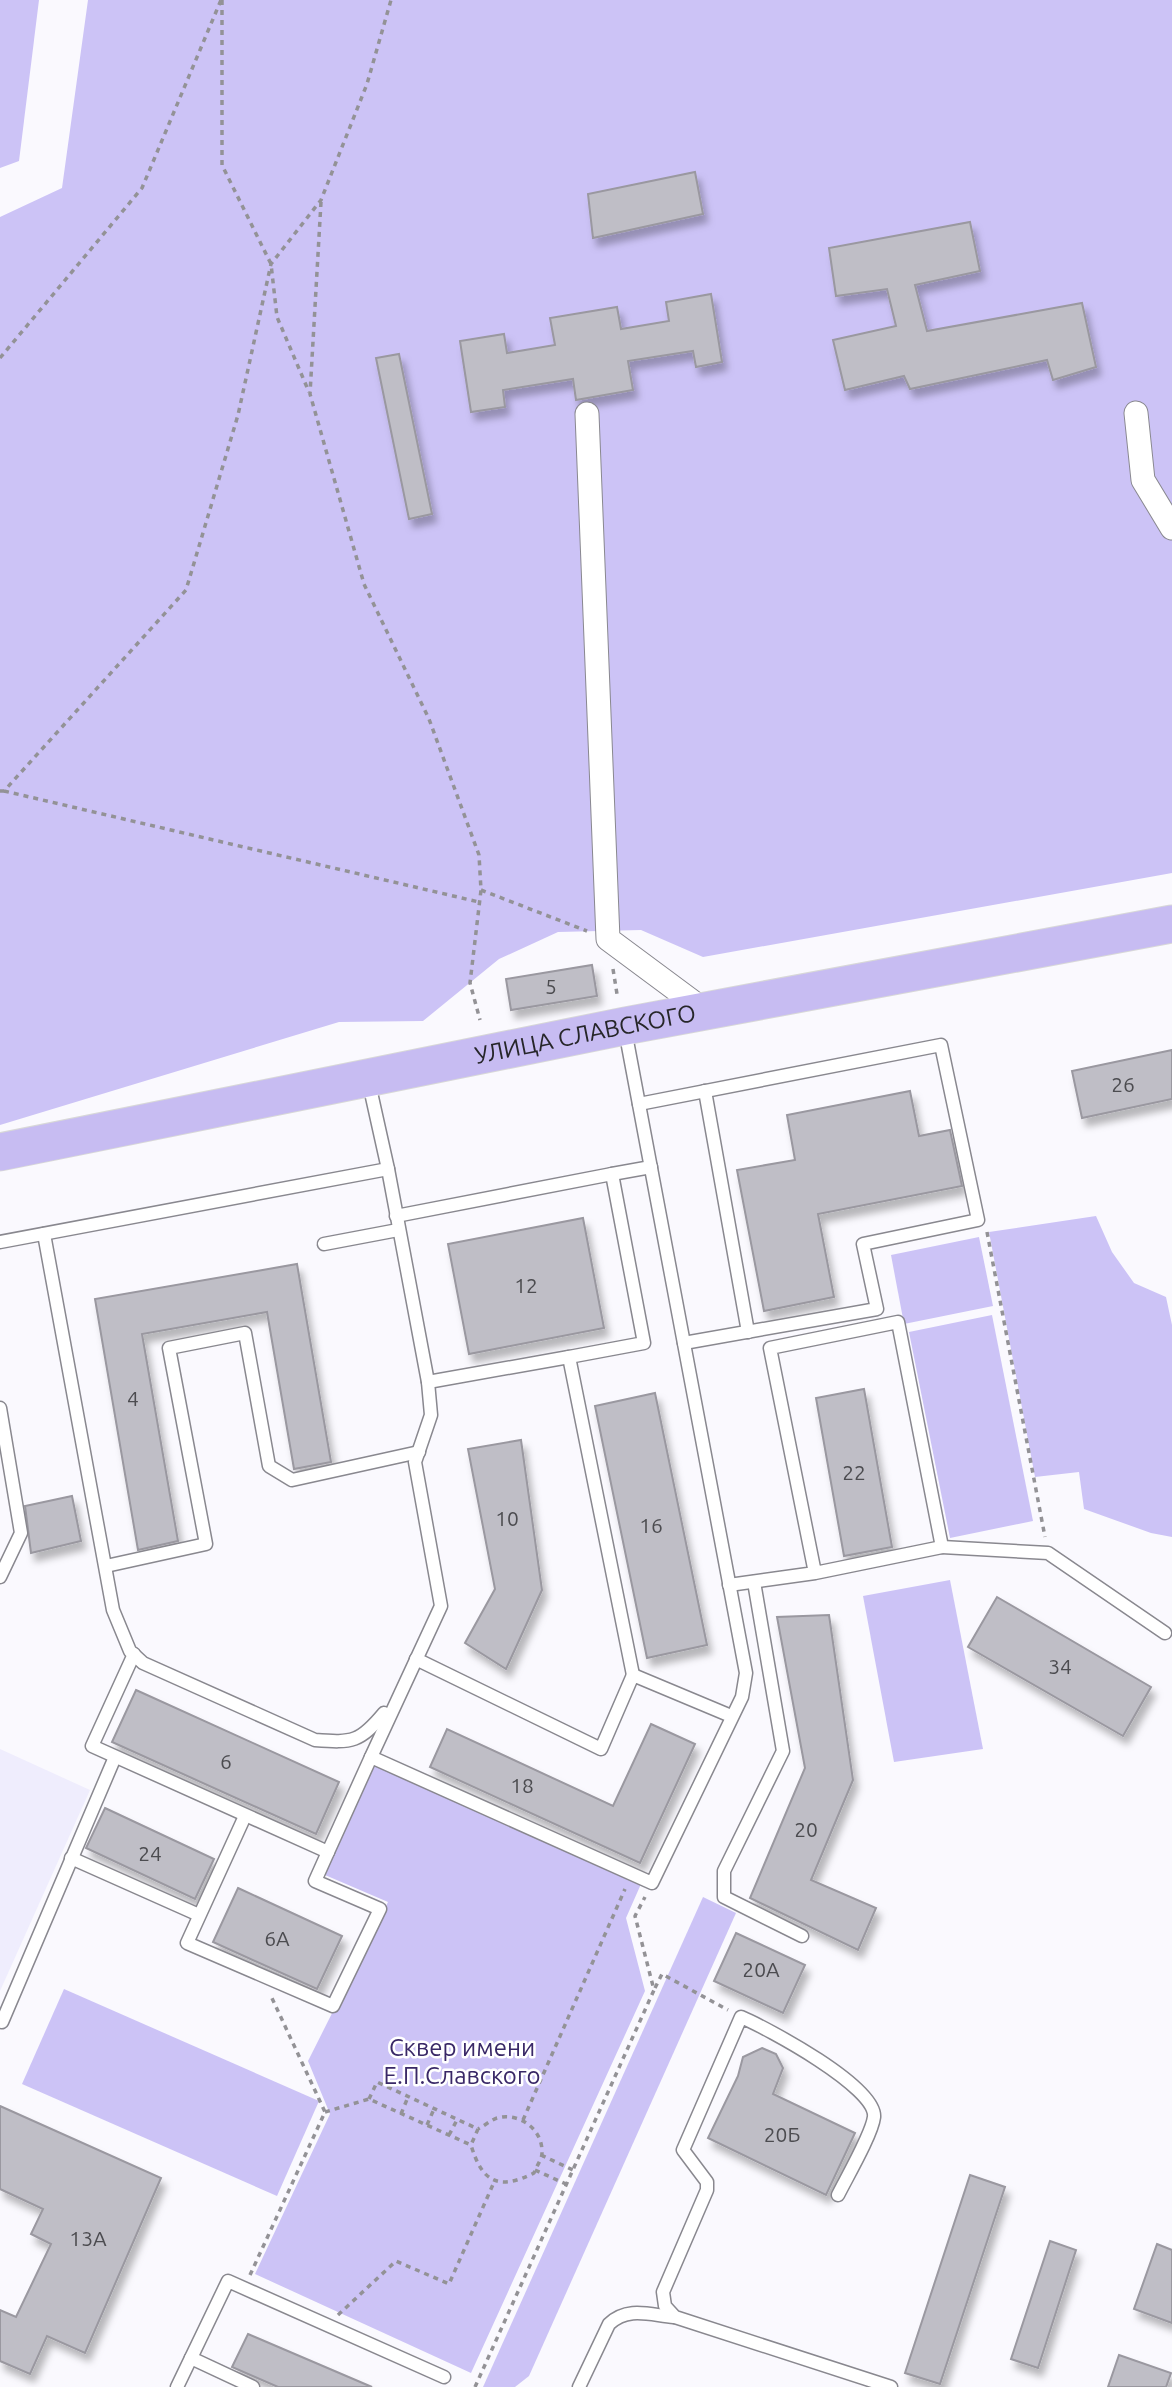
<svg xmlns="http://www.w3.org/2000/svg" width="1172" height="2387" viewBox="0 0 1172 2387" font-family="Ubuntu,sans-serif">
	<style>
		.built { fill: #efedfd }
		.green { fill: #ccc3f6 }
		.building { fill: #bfbec6; stroke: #9a98a0; stroke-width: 2; filter: url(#shadow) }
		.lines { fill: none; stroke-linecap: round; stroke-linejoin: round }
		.lane-casing { stroke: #89888f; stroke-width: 15 }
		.street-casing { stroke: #89888f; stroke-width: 25 }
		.primary-casing { stroke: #d8d8d8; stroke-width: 39 }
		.path { stroke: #939296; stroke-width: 3.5; stroke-dasharray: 5 5; stroke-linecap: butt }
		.lane { stroke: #fff; stroke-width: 12 }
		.street { stroke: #fff; stroke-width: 23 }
		.primary { stroke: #c7bcf2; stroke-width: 37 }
		.labels { text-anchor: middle; stroke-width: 5; stroke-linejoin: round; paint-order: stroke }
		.number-label { font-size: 21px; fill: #4c4c50 }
		.street-label { font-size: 24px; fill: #262629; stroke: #fff }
		.park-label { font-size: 24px; fill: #392867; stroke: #fff }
	</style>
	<defs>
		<filter id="shadow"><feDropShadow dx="4.5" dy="8" stdDeviation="3.5" flood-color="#0004"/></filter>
	</defs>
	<rect width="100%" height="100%" fill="#faf9fe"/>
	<path class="built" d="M0,1749L90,1790L0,1991Z"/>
	<g class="green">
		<path d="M0,0H39L19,161L0,168Z"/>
		<path d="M88,0H1172V873L703,957L641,930L558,932L499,959L423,1021L339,1022L0,1125V217L62,188Z"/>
		<path d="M1096,1216L1112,1252L1134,1283L1166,1297L1172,1325V1537L1151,1533L1084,1509L1079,1472L1035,1477L989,1232Z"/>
		<path d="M979,1237L993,1306L904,1324L891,1255Z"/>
		<path d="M992,1315L1033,1521L950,1538L909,1332Z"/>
		<path d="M950,1580L983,1749L894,1762L863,1596Z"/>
		<path d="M374,1765L641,1884L626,1918L645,1991L471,2373L255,2274L330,2114L308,2061L388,1902L325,1875Z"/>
		<path d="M703,1897L736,1913L529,2376L515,2387H483Z"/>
		<path d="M64,1989L319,2101L277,2196L22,2084Z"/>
	</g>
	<g class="building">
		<path d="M695,172L703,214L593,238L588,194Z"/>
		<path d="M970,222L980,271L915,285L927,331L1082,303L1096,367L1053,380L1047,360L910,389L904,376L845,390L833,340L896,326L887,289L836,296L829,248Z"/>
		<path d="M711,294L722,362L696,367L693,351L628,361L633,390L576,400L573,379L503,390L505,407L471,412L460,341L504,334L507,353L555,345L550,318L617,307L621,329L669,321L666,302Z"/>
		<path d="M399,354L432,514L409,519L376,358Z"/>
		<path d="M592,965L597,996L511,1010L506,979Z"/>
		<path d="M1172,1050V1099L1082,1118L1072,1071Z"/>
		<path d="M910,1091L919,1136L950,1130L962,1186L818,1214L834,1297L764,1311L737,1170L795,1160L787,1115Z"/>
		<path d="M583,1218L604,1328L469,1354L448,1244Z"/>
		<path d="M297,1264L331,1462L294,1469L267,1312L142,1334L178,1541L138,1550L95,1299Z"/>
		<path d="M864,1389L892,1547L844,1556L816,1398Z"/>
		<path d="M655,1393L707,1645L647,1658L595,1406Z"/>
		<path d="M521,1440L542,1590L506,1669L465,1643L495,1589L468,1449Z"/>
		<path d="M72,1496L81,1541L31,1553L25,1506Z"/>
		<path d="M997,1597L1151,1687L1123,1736L968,1647Z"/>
		<path d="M829,1615L853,1780L811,1880L876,1908L858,1950L750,1898L805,1768L777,1617Z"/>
		<path d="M136,1690L339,1782L316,1834L112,1742Z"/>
		<path d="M651,1724L695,1744L640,1863L430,1767L447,1729L613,1806Z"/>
		<path d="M105,1808L214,1859L195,1899L86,1848Z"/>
		<path d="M238,1888L342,1936L317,1989L213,1942Z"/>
		<path d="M736,1933L805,1965L783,2013L714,1981Z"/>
		<path d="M762,2048L776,2054L783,2068L773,2094L855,2133L826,2195L708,2138L738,2076L743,2057Z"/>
		<path d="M0,2106L161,2178L85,2353L47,2336L30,2374L0,2361V2310L16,2317L51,2244L31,2234L43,2209L0,2189Z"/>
		<path d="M970,2175L1005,2187L940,2384L905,2373Z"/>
		<path d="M1050,2241L1076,2250L1038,2368L1011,2359Z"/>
		<path d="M1157,2244L1172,2250V2323L1134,2309Z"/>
		<path d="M248,2334L372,2387H278L232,2367Z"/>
		<path d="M1119,2355L1171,2373L1166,2387H1108Z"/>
	</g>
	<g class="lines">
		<defs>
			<g id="lane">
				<path d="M705,1091L748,1332"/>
				<path d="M639,1104L941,1045L978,1220L863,1244L877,1309L684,1343"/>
				<path d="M388,1169L428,1382L431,1415L415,1462L441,1606L371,1757L652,1883L742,1697L746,1673L625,1030"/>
				<path d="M612,1174L651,1167"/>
				<path d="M396,1216L612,1174L644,1343L569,1357L633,1675"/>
				<path d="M44,1234L113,1610L130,1651L143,1663L315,1740C353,1743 360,1742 384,1713"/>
				<path d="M0,1242L388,1169L368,1079"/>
				<path d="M324,1244L398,1230"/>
				<path d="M428,1382L569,1357"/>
				<path d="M0,1408L21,1533L0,1577"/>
				<path d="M942,1547L1048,1553L1165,1633"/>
				<path d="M106,1566L206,1544L169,1348L245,1333L269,1466L292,1480L419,1452"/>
				<path d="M754,1582L783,1751L724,1871V1897L802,1936"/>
				<path d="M729,1585L815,1573L770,1348L898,1322L942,1547L815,1573"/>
				<path d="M134,1654L92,1746L328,1852L371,1757"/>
				<path d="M416,1659L601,1749L633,1675L731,1716"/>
				<path d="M245,1816L187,1943L333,2006L380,1909L315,1881L328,1852"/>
				<path d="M71,1858L199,1915"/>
				<path d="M2,2022L115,1757"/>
				<path d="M838,2195C847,2177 872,2134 874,2117C877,2087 767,2028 741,2017L683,2150L707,2182V2190L663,2292L665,2306L675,2317L891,2387"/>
				<path d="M191,2358L253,2387"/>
				<path d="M177,2387L228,2281L444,2377"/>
				<path d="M579,2387L609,2324C628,2306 650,2315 674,2317"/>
			</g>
			<g id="street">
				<path d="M1136,413L1143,480L1172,528"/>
				<path d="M587,414L608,939L705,1011"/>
			</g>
			<g id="primary">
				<path id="s1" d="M0,1152L625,1026L1172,924"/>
			</g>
		</defs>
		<use href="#lane" class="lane-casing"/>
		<use href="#street" class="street-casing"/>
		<use href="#primary" class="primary-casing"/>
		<g class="path">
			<path d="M222,0V165L271,264L277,317L309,392"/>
			<path d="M321,202L310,394L364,584L429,719L479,855L481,890L470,983L480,1020"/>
			<path d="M0,358L142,188L221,0"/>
			<path d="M0,791H4L186,590L238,415L271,264L321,200L367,84L391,0"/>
			<path d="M4,791L479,902"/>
			<path d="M481,890L587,931"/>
			<path d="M613,969L617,994"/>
			<path d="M987,1232L1045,1537"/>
			<path d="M655,1988L662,1974L728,2010"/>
			<path d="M369,2099L377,2082L478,2129L471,2145C482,2182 498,2191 534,2173C536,2167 542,2159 542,2153C543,2129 519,2112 497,2118C491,2120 484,2126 478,2129"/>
			<path d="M325,2112L369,2099L471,2145"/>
			<path d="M401,2114L408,2097"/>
			<path d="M523,2120L625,1889"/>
			<path d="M427,2125L434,2109"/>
			<path d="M449,2135L457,2120"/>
			<path d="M541,2155L573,2170"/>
			<path d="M535,2170L566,2184"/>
			<path d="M250,2275L325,2112L271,1996"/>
			<path d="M338,2315L396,2261L449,2284L495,2180"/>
			<path d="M475,2387L654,1990L635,1916L645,1897"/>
		</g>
		<use href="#lane" class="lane"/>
		<use href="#street" class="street"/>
		<use href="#primary" class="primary"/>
	</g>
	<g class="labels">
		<g class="number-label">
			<text x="551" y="994">5</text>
			<text x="1123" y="1092">26</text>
			<text x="526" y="1293">12</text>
			<text x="133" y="1406">4</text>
			<text x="854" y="1480">22</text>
			<text x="507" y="1526">10</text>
			<text x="651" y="1533">16</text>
			<text x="1060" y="1674">34</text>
			<text x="226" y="1769">6</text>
			<text x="522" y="1793">18</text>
			<text x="806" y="1837">20</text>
			<text x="150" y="1861">24</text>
			<text x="277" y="1946">6А</text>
			<text x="761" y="1977">20А</text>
			<text x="782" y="2142">20Б</text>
			<text x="88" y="2246">13А</text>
		</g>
		<g class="street-label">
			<text dy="8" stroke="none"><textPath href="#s1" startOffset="597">УЛИЦА СЛАВСКОГО</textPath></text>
		</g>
		<g class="park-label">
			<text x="462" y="2056">Сквер имени<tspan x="462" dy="28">Е.П.Славского</tspan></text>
		</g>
	</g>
</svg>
